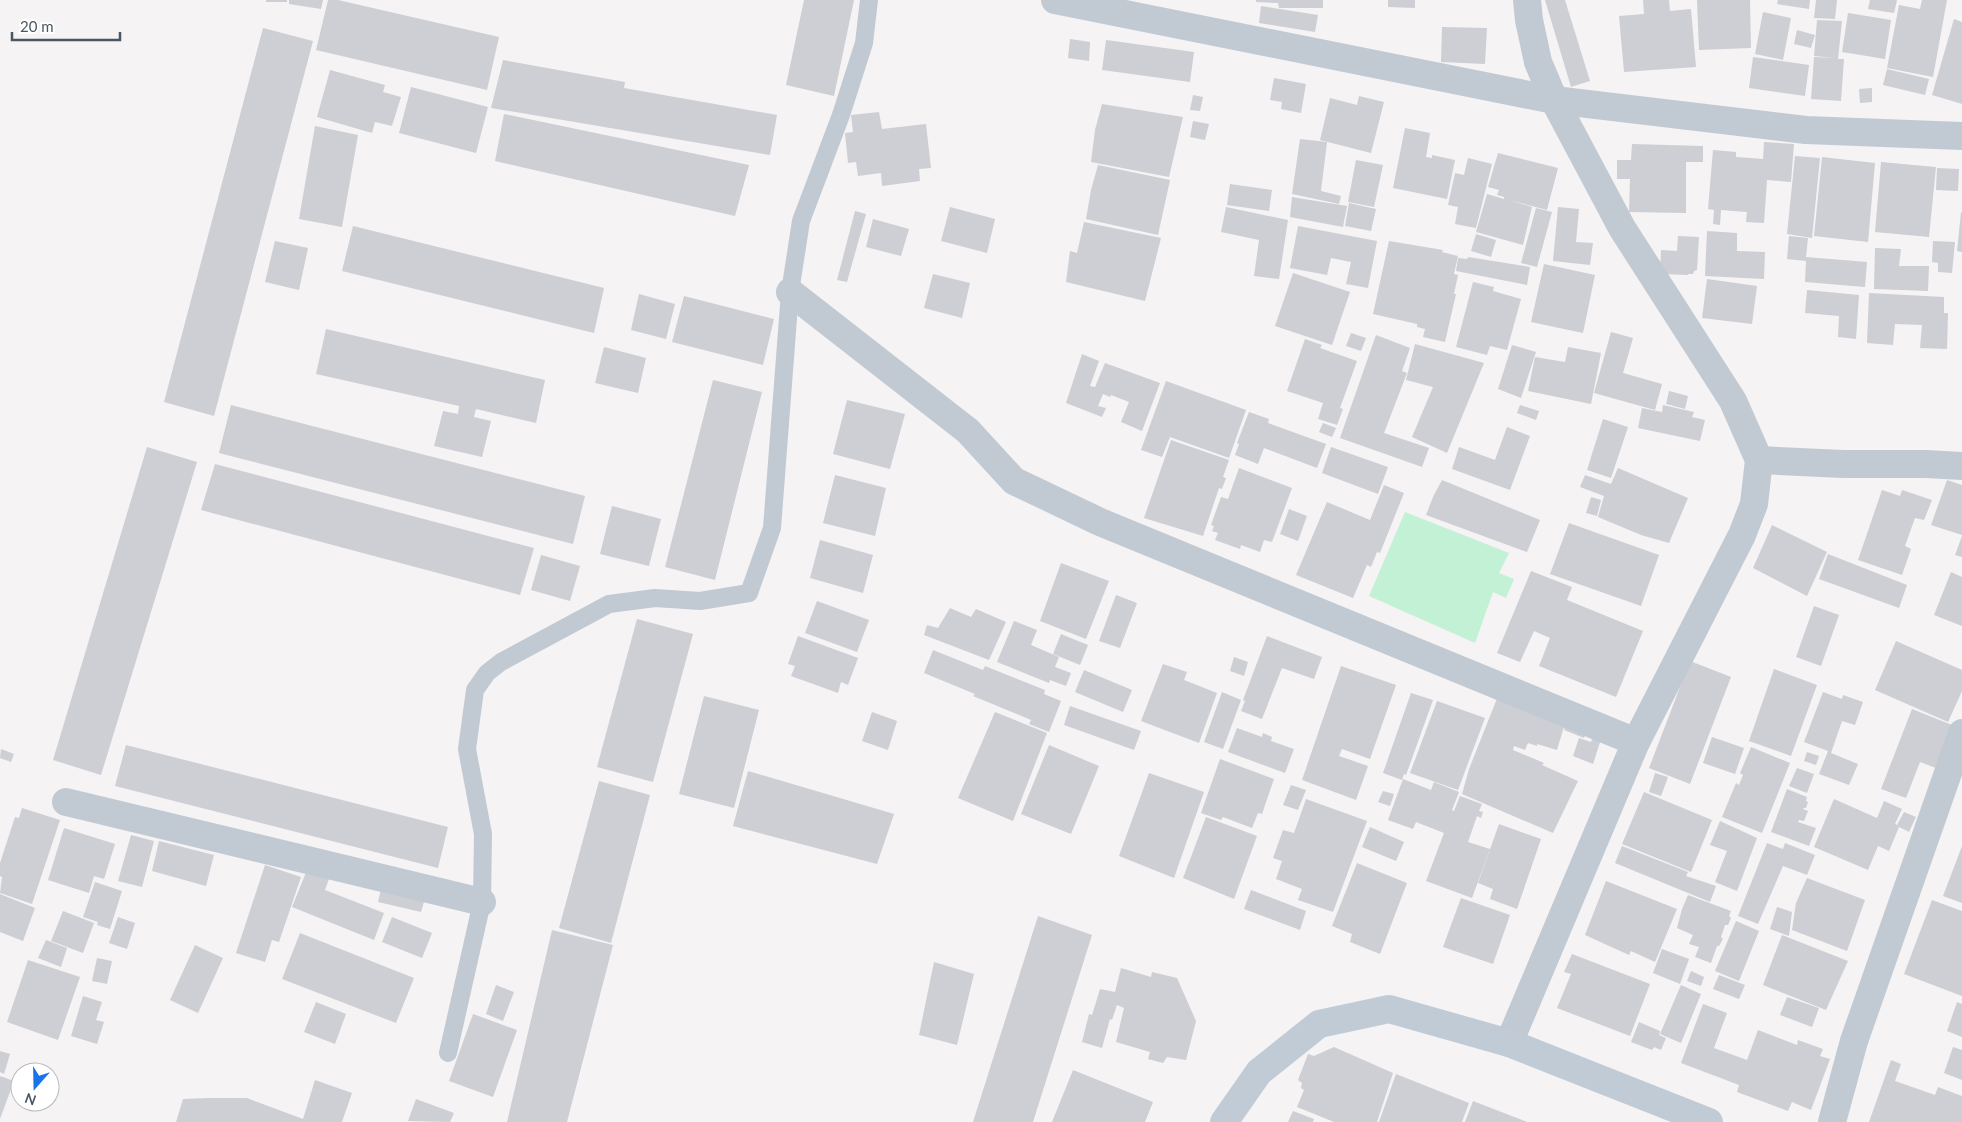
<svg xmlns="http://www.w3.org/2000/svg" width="1962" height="1122" viewBox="0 0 1962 1122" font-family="Lato,sans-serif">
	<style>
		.green { fill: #c3f1d5 }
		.building { fill: #cdcfd5 }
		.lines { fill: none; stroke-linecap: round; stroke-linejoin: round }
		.lane { stroke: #c1cad2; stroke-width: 18 }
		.street { stroke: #c1cad2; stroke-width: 28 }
		.secondary { stroke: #c1cbd6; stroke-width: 28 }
	</style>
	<rect width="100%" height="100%" fill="#f5f3f3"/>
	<path class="green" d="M1405,512L1509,553L1499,573L1514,579L1506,598L1493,592L1475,643L1369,596Z"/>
	<g class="building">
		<rect x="266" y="0" width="21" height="2"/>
		<path d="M289,0H323L321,9L289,4Z"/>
		<path d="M328,0H338L499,37L487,90L316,50Z"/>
		<path d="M804,0H854L834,96L786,85Z"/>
		<path d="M1256,0H1323V8H1279L1278,3L1256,2Z"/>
		<path d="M1388,0H1415V8L1388,7Z"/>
		<path d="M1545,0H1565L1590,81L1571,87Z"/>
		<path d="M1643,0H1669L1670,11L1691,9L1696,67L1624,72L1619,16L1644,14Z"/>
		<path d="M1697,0H1750L1751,48L1699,50Z"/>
		<path d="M1778,0H1810L1809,9L1777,4Z"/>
		<path d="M1816,0H1837L1835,19L1814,18Z"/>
		<path d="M1870,0H1897L1894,13L1868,9Z"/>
		<path d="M1922,0H1947L1933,77L1887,68L1899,5L1920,9Z"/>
		<path d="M1261,6L1318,15L1315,32L1259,23Z"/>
		<path d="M1763,12L1791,18L1783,60L1755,54Z"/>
		<path d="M1848,13L1891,20L1885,59L1842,52Z"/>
		<path d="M1954,19L1962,22V104L1932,95Z"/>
		<path d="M1817,20L1842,21L1838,59H1844L1841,101L1811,99L1814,57L1834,58L1814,56Z"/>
		<path d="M1442,27L1487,28L1485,64L1441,62Z"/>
		<path d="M263,28L313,41L214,416L164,402Z"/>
		<path d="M1797,30L1815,35L1811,48L1794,44Z"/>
		<path d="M1070,39L1090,42L1089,61L1068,58Z"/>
		<path d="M1106,40L1194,52L1190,82L1102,70Z"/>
		<path d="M1753,57L1809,65L1805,96L1749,88Z"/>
		<path d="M503,60L625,82L624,88L777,115L770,155L491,108Z"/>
		<path d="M1887,69L1929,79L1925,95L1883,85Z"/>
		<path d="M330,70L385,85L383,92L401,97L392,126L375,122L372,133L317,117Z"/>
		<path d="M1274,78L1306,84L1301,113L1281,109L1282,102L1270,100Z"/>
		<path d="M411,87L488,107L476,153L399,133Z"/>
		<path d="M1872,88V102L1860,103L1859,89Z"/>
		<path d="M1193,95L1203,97L1200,111L1190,110Z"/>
		<path d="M1359,96L1384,102L1371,153L1320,140L1330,98L1357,105Z"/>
		<path d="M1102,104L1183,117L1169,177L1091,162L1095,130Z"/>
		<path d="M879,112L882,129L926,124L931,168L919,169L920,181L882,186L881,173L858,176L856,162L848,163L845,133L853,132L851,115Z"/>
		<path d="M504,114L749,165L735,216L495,161Z"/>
		<path d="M1193,121L1209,124L1205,140L1190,137Z"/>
		<path d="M315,126L358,135L342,227L299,219Z"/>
		<path d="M1405,128L1430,133L1426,157L1432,158V155L1455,160L1447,199L1393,188Z"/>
		<path d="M1300,139L1327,142L1321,191L1341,196L1339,204L1292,194Z"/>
		<path d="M1764,142L1794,144L1791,182L1767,180L1764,223L1746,222L1747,212L1721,210L1720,225L1713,224L1714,210L1708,209L1713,150L1736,152V157L1763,159Z"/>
		<path d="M1632,144L1703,146V162H1686V213L1629,212L1630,179H1617V160H1631Z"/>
		<path d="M1498,153L1558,168L1547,210L1509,200L1532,207L1523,245L1476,232L1487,194L1504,199V197L1497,195L1499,190L1488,187Z"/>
		<path d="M1795,156L1820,158L1812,238L1787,234Z"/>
		<path d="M1822,157L1875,163L1868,242L1814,236Z"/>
		<path d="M1468,158L1492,164L1476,228L1455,224L1458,207L1448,205L1455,173L1464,175Z"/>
		<path d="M1356,160L1383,165L1374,207L1348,202Z"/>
		<path d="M1881,162L1936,167L1929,237L1875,232Z"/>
		<path d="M1098,165L1170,180L1158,235L1086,219L1091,190Z"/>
		<path d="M1937,168L1959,169L1958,191L1936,190Z"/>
		<path d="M1230,184L1272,190L1269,211L1227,205Z"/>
		<path d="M1292,197L1347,206L1343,227L1290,217Z"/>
		<path d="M1349,203L1376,209L1371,231L1345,226Z"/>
		<path d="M950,207L995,219L987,253L941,241Z"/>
		<path d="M1226,207L1288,220L1279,279L1254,276L1259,240L1221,232Z"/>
		<path d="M1558,207L1579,209L1576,242L1593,243L1590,265L1553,261Z"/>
		<path d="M1536,208L1552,212L1537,267L1521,263Z"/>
		<path d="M855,211L866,214L847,282L837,280Z"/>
		<path d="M1961,212L1962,213V252L1957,251Z"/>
		<path d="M873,219L909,229L901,256L866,247Z"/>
		<path d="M1084,222L1161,238L1145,301L1066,282L1070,251L1077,253Z"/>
		<path d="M353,226L604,288L594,333L342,271Z"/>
		<path d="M1298,226L1377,241L1368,288L1346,284L1351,262L1331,258L1327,275L1290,268Z"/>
		<path d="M1707,231L1737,233V251L1765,252L1764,279L1705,276Z"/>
		<path d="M1476,234L1496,240L1491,257L1471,251Z"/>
		<path d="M1678,236L1699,237L1697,270L1694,271L1693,274H1688V275L1660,274L1661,250L1677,251Z"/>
		<path d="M1789,236L1808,238L1806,257L1867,262L1865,287L1805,282L1806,261L1787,259Z"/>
		<path d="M275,241L308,248L299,290L265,282Z"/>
		<path d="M1389,241L1443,250L1442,252L1458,256L1454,274L1458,275L1454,294H1456L1445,342L1423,337L1425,329L1417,327V324L1373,314Z"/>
		<path d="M1933,241L1955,242L1952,273L1938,272V263L1932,262Z"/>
		<path d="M1875,248L1901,249L1899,266H1929L1928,291L1874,289Z"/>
		<path d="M1468,257L1530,267L1527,285L1456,271L1458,258L1467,259Z"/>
		<path d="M1544,264L1595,275L1583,333L1531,322Z"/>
		<path d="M1293,273L1350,292L1332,345L1275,326Z"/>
		<path d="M933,274L970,283L962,318L924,308Z"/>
		<path d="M1707,279L1757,286L1752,324L1702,318Z"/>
		<path d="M1473,282L1494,287L1493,291L1521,299L1507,350L1490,346L1487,355L1456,347Z"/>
		<path d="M1807,290L1859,295L1856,339L1838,337L1839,316L1805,313Z"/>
		<path d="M1869,293L1944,297V313H1948L1947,349L1920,348L1922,325L1895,324L1893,345L1867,343Z"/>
		<path d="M639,294L675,304L666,339L631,330Z"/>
		<path d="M684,296L774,319L763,365L672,342Z"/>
		<path d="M326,329L545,380L536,423L476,409L474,417L491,421L482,457L434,446L443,411L458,414L459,406L316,374Z"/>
		<path d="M1611,332L1633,338L1623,373L1662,384L1655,410L1594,393Z"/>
		<path d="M1351,333L1366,338L1361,351L1346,346Z"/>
		<path d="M1376,335L1410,348L1402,371L1407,373L1384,433L1429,448L1422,467L1340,438Z"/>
		<path d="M1305,339L1322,345L1320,348L1357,361L1340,408L1343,409L1337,425L1318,419L1323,403L1287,391Z"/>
		<path d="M1415,344L1484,363L1447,453L1412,437L1433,387L1406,380Z"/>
		<path d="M1512,345L1536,352L1521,398L1498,389Z"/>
		<path d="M604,347L646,358L638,393L595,383Z"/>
		<path d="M1568,347L1601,353L1591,404L1528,391L1535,357L1565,362Z"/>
		<path d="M1082,354L1099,361L1090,386L1095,387L1105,363L1160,383L1142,431L1121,422L1129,402L1111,395L1110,397L1103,394L1098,406L1106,408L1102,417L1066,403Z"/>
		<path d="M713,380L762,392L715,580L665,567Z"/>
		<path d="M1166,381L1246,410L1229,458L1170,437L1162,457L1141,450Z"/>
		<path d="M1669,391L1688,396L1685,409L1666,404Z"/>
		<path d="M847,400L905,414L890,469L833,454Z"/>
		<path d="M231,405L585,496L573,544L219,453Z"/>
		<path d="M1520,405L1539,411L1536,420L1517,413Z"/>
		<path d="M1663,405L1694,412L1692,417L1705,420L1700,441L1638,428L1642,408L1662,412Z"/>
		<path d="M1249,412L1269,419L1268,423L1326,444L1317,468L1264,448L1258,464L1235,455L1239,444L1237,443Z"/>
		<path d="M1603,419L1628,427L1611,478L1587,470Z"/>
		<path d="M1323,423L1336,428L1332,437L1319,432Z"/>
		<path d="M1507,427L1530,436L1510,490L1452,469L1459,447L1495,460Z"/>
		<path d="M1171,440L1229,460L1223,477L1226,478L1222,489L1219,488L1203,536L1144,518Z"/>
		<path d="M147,447L197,462L101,775L53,760Z"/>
		<path d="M1331,447L1388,467L1378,494L1322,473Z"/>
		<path d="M215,464L534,548L520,595L201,510Z"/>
		<path d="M1239,468L1292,488L1272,542L1264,540L1260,552L1241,545L1240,549L1215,540L1218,533L1212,531L1214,526L1211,525L1221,497L1228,499Z"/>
		<path d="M1618,468L1688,498L1669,543L1641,535L1598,517L1604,496L1580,487L1585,475L1611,484Z"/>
		<path d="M835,475L886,488L875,536L823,523Z"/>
		<path d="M1442,480L1540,520L1527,552L1426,515L1433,497Z"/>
		<path d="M1947,480L1962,485V535L1931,525Z"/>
		<path d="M1384,485L1404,493L1380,553L1377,552L1371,567L1367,565L1353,598L1296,575L1327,502L1370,520Z"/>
		<path d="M1882,490L1900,496L1902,490L1932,500L1924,520L1915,518L1905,546L1911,549L1902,575L1858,560Z"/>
		<path d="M1591,497L1601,500L1597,516L1586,513Z"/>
		<path d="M612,506L661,519L649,566L600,554Z"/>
		<path d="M1289,509L1307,516L1298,541L1280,534Z"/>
		<path d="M1569,523L1659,555L1641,606L1550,574Z"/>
		<path d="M1772,525L1827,552L1807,596L1753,568Z"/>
		<path d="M1962,536V557L1955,555Z"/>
		<path d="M820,540L873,555L863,593L810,578Z"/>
		<path d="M1828,554L1907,585L1899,608L1819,579Z"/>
		<path d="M541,555L580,566L570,601L531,590Z"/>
		<path d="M1061,563L1109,581L1086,639L1040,621Z"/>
		<path d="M1531,571L1572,587L1567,600L1643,631L1616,697L1539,666L1550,638L1534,631L1520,662L1497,653Z"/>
		<path d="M1951,572L1962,577V626L1934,615Z"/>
		<path d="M1116,595L1137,603L1120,648L1099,641Z"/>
		<path d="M817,601L869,620L857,652L805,633Z"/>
		<path d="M1814,606L1839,615L1821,666L1796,657Z"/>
		<path d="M950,608L971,617L976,609L1006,622L989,660L924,635L927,625L938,628Z"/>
		<path d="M637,619L693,634L653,782L597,767Z"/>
		<path d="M1014,621L1037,630L1031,645L1059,657L1055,667L1071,673L1066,686L1050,680L1049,683L997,662Z"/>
		<path d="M1061,634L1088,645L1080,665L1053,654Z"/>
		<path d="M798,636L858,658L848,685L841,682L838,693L791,676L795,666L788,664Z"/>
		<path d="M1267,636L1322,657L1314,679L1282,668L1262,719L1241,711L1245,701L1243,700Z"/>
		<path d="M1896,641L1962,670V691L1948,722L1875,690Z"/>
		<path d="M933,650L983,670L985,666L1045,690L1044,694L1061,701L1049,732L1029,724L1031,720L973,696L975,694L924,673Z"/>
		<path d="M1234,657L1248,662L1244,676L1230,671Z"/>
		<path d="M1690,661L1731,677L1690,784L1649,768Z"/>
		<path d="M1163,664L1187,672L1184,680L1217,693L1199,743L1141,721Z"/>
		<path d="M1341,666L1396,685L1370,759L1342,749L1339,756L1368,766L1356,800L1302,780Z"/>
		<path d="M1774,669L1817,685L1791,756L1749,741Z"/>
		<path d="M1084,670L1132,690L1123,712L1075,692Z"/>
		<path d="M1222,692L1241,700L1223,749L1204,742Z"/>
		<path d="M1823,692L1842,699L1843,695L1863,702L1855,725L1842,721L1831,753L1858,764L1849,785L1819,774L1828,751L1804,742Z"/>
		<path d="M1411,693L1433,700L1406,775L1404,774L1402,780L1383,773Z"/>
		<path d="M704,696L759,710L734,808L679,794Z"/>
		<path d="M1498,696L1566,720L1557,750L1537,744V746L1528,743L1525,750L1514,746L1513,750L1544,763L1542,765L1578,781L1553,833L1462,794L1469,769Z"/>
		<path d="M1437,701L1485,718L1458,790L1410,773Z"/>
		<path d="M1070,706L1141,731L1134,750L1064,725Z"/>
		<path d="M1912,709L1952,725L1936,768L1920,762L1906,798L1881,789Z"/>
		<path d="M872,712L897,721L888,750L862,741Z"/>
		<path d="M995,712L1047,733L1013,821L958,798Z"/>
		<path d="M1569,717L1589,725L1584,738L1564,730Z"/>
		<path d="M1237,728L1262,737L1263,733L1272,737L1271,741L1294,749L1285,773L1228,752Z"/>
		<path d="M1594,733L1602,736L1593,764L1573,756L1579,738L1591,742Z"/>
		<path d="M1712,737L1744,748L1735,774L1703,763Z"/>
		<path d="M126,745L448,827L438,868L115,786Z"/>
		<path d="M1049,745L1099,766L1071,834L1021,814Z"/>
		<path d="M1751,747L1790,763L1762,833L1722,817L1736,783L1739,785L1743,775L1740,773Z"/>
		<path d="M1,749L14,754L11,762L0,758Z"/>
		<path d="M1807,752L1819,756L1816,765L1804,761Z"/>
		<path d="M1220,759L1274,779L1262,814L1258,813L1252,828L1223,817L1221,820L1201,813Z"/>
		<path d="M1797,768L1814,774L1807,793L1789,786Z"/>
		<path d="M748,771L894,814L877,864L733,826Z"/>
		<path d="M1149,773L1204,792L1174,878L1119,856Z"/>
		<path d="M1655,773L1668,777L1661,796L1649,792Z"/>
		<path d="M1403,779L1431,790L1434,782L1459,792L1452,810L1454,811L1460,796L1482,804L1479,811L1483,812L1481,818L1477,816L1468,842L1490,849L1472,898L1426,881L1444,833L1416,822L1413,829L1388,820Z"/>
		<path d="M599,781L650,795L611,943L559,928Z"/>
		<path d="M1291,785L1306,790L1298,810L1283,805Z"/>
		<path d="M1787,789L1807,797L1806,801L1808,802L1806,808H1804L1803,809L1808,811L1804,821L1799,820L1798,822L1816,828L1809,846L1771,832Z"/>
		<path d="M1383,791L1394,794L1390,806L1378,802Z"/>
		<path d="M1644,792L1712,820L1691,872L1622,844Z"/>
		<path d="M1306,799L1367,821L1333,912L1298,900L1302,889L1276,879L1282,861L1273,858L1283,830L1294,833Z"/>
		<path d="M1834,799L1877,818L1884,801L1902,809L1895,824L1897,825L1904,812L1916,817L1909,832L1899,827L1889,851L1878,846L1868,870L1814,847Z"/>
		<path d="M22,808L60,820L32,904L0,893L2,877L0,876V863L15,817L19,818Z"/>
		<path d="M1206,817L1257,836L1234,899L1183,878Z"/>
		<path d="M1720,821L1757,838L1737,891L1715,882L1727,851L1710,845Z"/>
		<path d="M1499,824L1541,839L1517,909L1490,899L1493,889L1478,883Z"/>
		<path d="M1370,827L1404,842L1396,861L1362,847Z"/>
		<path d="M64,828L115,844L104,879L94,876L89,893L48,880Z"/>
		<path d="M131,835L154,841L142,887L118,881Z"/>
		<path d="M159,841L214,855L206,886L152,871Z"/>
		<path d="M1767,843L1783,849L1785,843L1815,855L1807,875L1783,866L1758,924L1738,916Z"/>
		<path d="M1622,846L1688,872L1686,876L1716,886L1710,902L1615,863Z"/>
		<path d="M1962,846V903L1943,896Z"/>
		<path d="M1357,863L1407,883L1380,954L1350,942L1352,934L1332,926Z"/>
		<path d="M265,865L301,877L279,942L272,940L265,962L236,953Z"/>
		<path d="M307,870L329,879L325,890L384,913L374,940L292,907Z"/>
		<path d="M1807,878L1865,900L1847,951L1792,930L1796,903Z"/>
		<path d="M1606,881L1677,909L1655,962L1631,951L1629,955L1585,935Z"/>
		<path d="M95,882L122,891L110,929L97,925L98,922L83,917Z"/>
		<path d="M382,885L426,895L421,912L378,902Z"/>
		<path d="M1251,890L1306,911L1300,930L1244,909Z"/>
		<path d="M0,894L35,908L23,941L0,932Z"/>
		<path d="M1688,895L1731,911L1729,916L1731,918L1728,925H1725L1721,937L1723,939L1719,946H1717L1711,963L1695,957L1699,947L1689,944L1693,935L1677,928L1682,909Z"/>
		<path d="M1461,898L1510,915L1493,964L1443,947Z"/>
		<path d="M1932,900L1962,911V996L1904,974Z"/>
		<path d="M1777,907L1792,912L1789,936L1770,929Z"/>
		<path d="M63,911L94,923L83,953L51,941Z"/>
		<path d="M1038,916L1092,935L1033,1122H973Z"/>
		<path d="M118,917L135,923L127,949L109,943Z"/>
		<path d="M392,917L432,933L422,958L382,942Z"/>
		<path d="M1736,921L1759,931L1739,981L1715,971Z"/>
		<path d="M552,930L613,945L567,1122H507Z"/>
		<path d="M300,933L414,978L396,1023L282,979Z"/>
		<path d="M1782,935L1848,961L1826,1010L1763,985Z"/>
		<path d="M46,940L67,948L61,967L38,958Z"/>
		<path d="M195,945L223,958L198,1013L170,1000Z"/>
		<path d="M1662,949L1689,959L1680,984L1653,973Z"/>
		<path d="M1572,954L1650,984L1630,1036L1557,1008L1571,974L1564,972Z"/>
		<path d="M97,958L112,961L107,984L92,981Z"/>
		<path d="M28,960L80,977L58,1040L7,1022Z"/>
		<path d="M934,962L974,974L957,1045L919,1035Z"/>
		<path d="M1121,968L1151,977L1152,972L1177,978L1196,1021L1186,1060L1167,1057L1163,1063L1148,1059L1150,1052L1116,1042L1124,1008L1117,1005L1112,1020L1110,1019L1102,1048L1082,1042L1089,1014L1092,1015L1100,989L1115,992Z"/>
		<path d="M1691,971L1704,977L1701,986L1687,981Z"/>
		<path d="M1719,975L1745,985L1739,999L1713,989Z"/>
		<path d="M496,985L514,992L503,1021L486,1014Z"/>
		<path d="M1681,985L1701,994L1681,1043L1660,1034Z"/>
		<path d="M83,996L102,1002L96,1020L104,1022L97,1044L71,1036Z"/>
		<path d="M1787,997L1819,1008L1812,1027L1780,1015Z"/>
		<path d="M316,1002L346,1014L335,1044L304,1032Z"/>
		<path d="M1957,1002L1962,1004V1037L1947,1031Z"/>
		<path d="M1703,1004L1727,1013L1714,1048L1747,1060L1758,1030L1797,1045L1798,1040L1823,1049L1820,1056L1830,1059L1811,1110L1792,1102L1788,1111L1737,1092L1739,1085L1681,1063Z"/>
		<path d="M473,1014L517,1030L493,1097L449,1081Z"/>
		<path d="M1639,1022L1660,1031L1659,1035L1666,1038L1661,1050L1654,1047L1652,1050L1631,1042Z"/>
		<path d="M1334,1047L1393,1073L1377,1122H1334L1297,1107L1304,1090L1301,1088L1302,1083L1298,1080L1308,1054L1314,1056Z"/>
		<path d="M1953,1047L1962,1050V1080L1944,1073Z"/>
		<path d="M0,1051L10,1054L4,1074L0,1072Z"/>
		<path d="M1891,1060L1901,1064L1895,1081L1935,1095L1938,1087L1962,1096V1122H1869Z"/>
		<path d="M1073,1070L1153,1102L1145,1122H1052Z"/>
		<path d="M1396,1074L1469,1103L1462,1122H1379Z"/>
		<path d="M0,1076L14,1081L0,1119Z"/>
		<path d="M315,1080L352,1093L342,1122H176L183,1099L208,1098H247L303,1119Z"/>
		<path d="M416,1099L454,1113L450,1122L408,1121Z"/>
		<path d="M1473,1101L1527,1122H1465Z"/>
		<path d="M1293,1111L1314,1119L1313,1122H1288Z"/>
	</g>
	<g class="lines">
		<path class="lane" d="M448,1053L482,902L483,834L467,749L475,690L487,673L501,662L609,604L655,598L700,601L749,593L772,528L790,292L801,221L841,115L864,43L869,0"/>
		<g class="street">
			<path d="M1055,0L1554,100L1806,130L1962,136"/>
			<path d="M790,292L968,431L1014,481L1100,522L1636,742"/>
			<path d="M1759,460L1843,464H1926L1962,466"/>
			<path d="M66,802L482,902"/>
			<path d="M1509,1043L1636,742L1742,535L1754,504L1759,460L1733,401L1622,228L1554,100L1538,62L1529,20L1527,0"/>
			<path d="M1832,1122L1854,1041L1962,733"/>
		</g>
		<path class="secondary" d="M1224,1122L1259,1072L1319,1024L1389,1009L1509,1043L1709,1122"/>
	</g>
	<g transform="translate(35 1087) rotate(200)"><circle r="24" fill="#ffffff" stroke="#b7bbc0"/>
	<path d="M0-4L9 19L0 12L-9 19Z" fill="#1a73e8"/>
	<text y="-8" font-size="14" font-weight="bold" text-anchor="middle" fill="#4a5661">N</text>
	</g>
	<path d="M12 32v8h108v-8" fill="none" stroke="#4a5661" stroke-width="2.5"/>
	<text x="20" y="32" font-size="15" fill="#4a5661" stroke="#ffffff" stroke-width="4" paint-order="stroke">20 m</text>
</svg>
